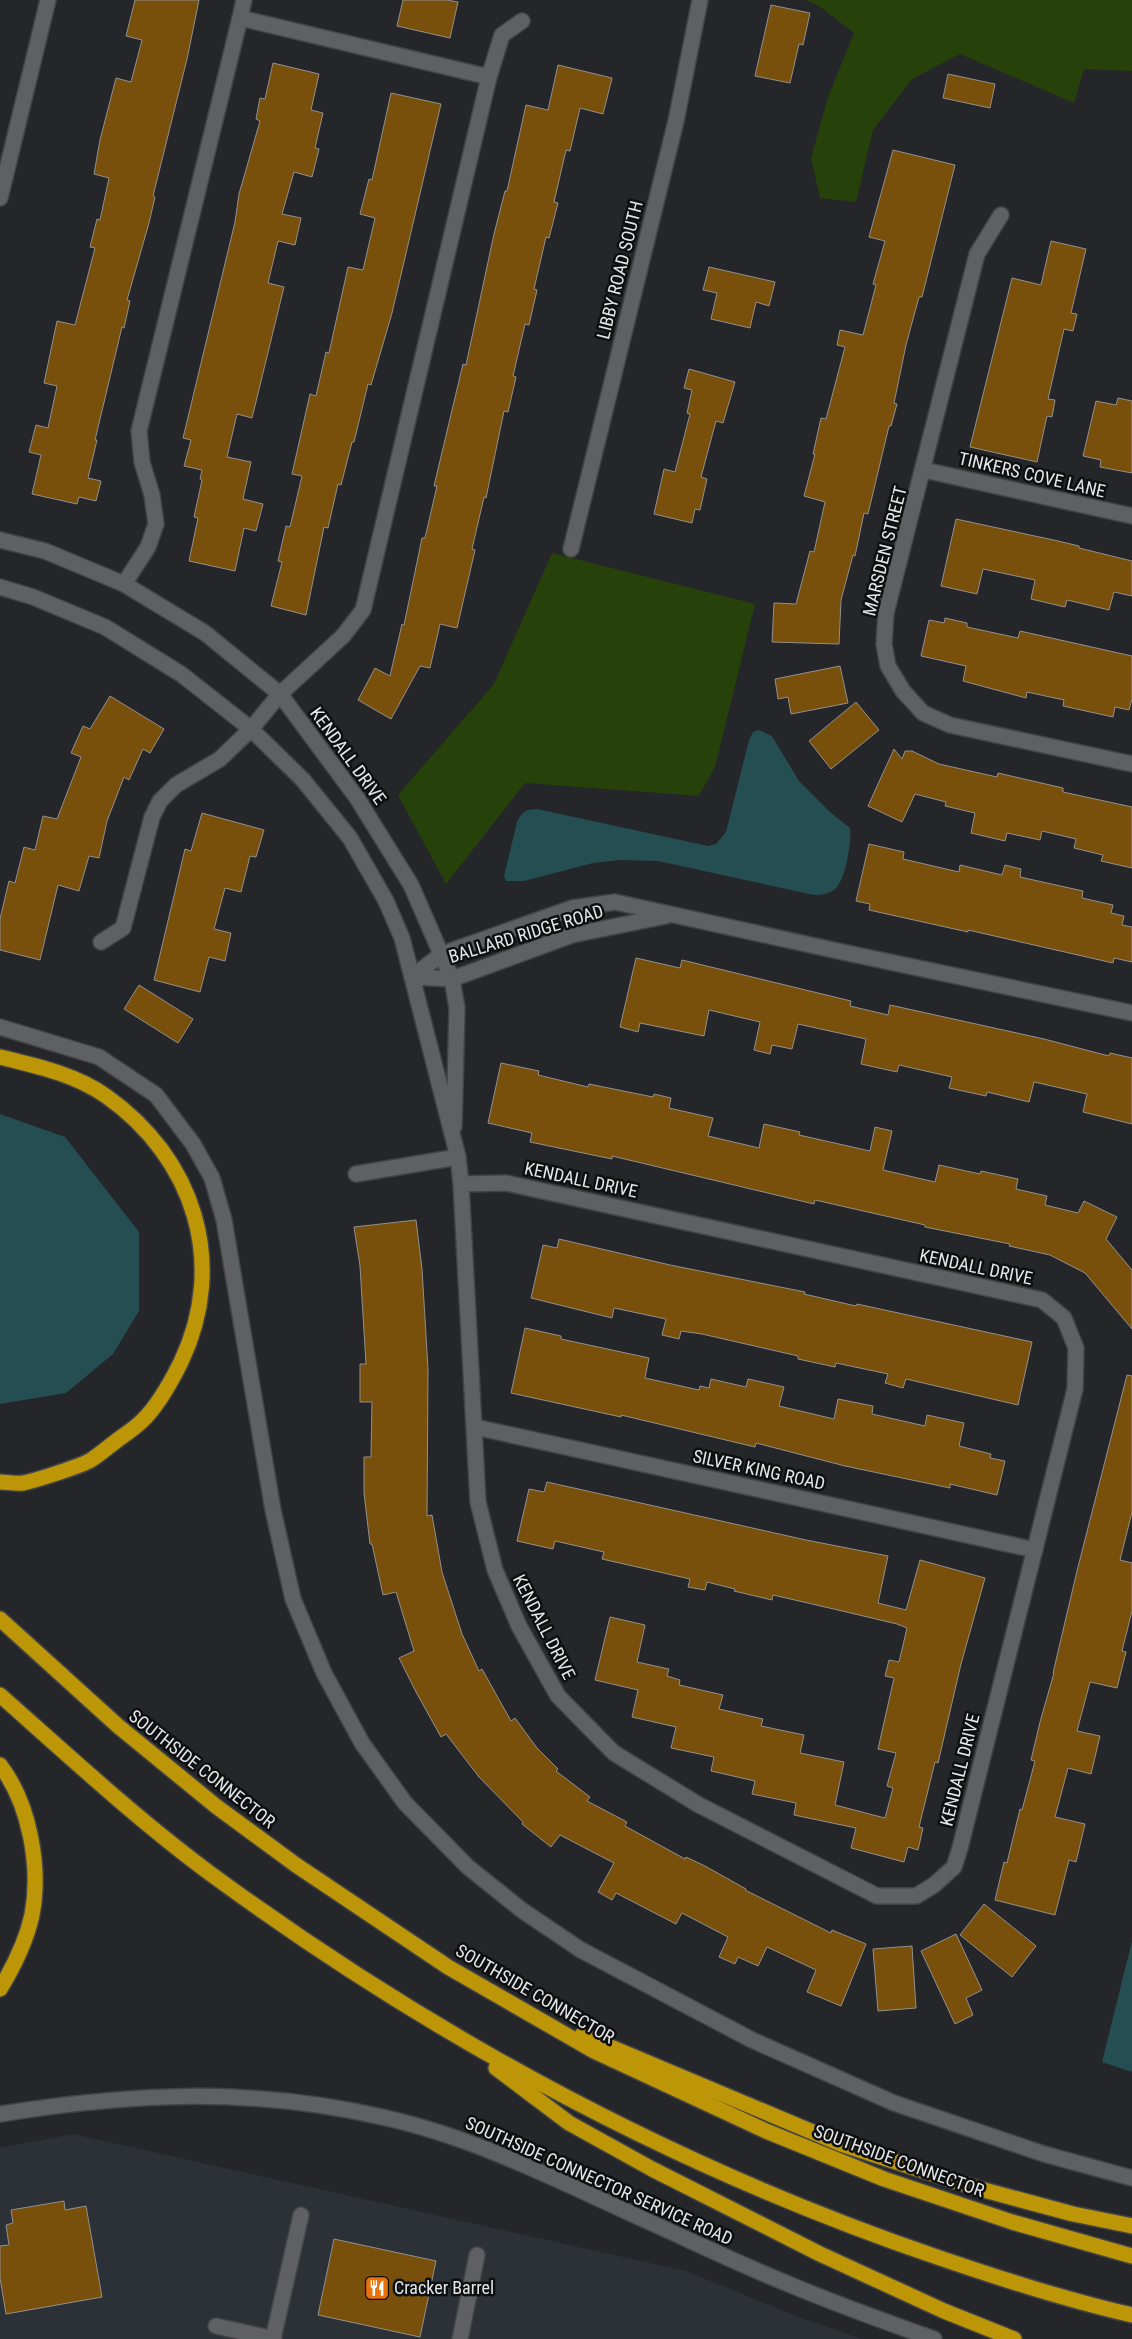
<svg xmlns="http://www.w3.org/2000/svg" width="1132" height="2339" viewBox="0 0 1132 2339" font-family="'Roboto Condensed',sans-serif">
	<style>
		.built { fill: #2c3138 }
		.green { fill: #27410a }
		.water { fill: #254e53 }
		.building { fill: #784f0b; stroke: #93918d }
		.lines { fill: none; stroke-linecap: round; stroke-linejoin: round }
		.minor-casing { stroke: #424345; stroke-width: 18 }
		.highway-casing { stroke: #424345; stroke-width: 18 }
		.minor { stroke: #5f6064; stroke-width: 15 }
		.highway { stroke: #bc9607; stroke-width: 15 }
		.labels { text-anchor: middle; stroke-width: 5; stroke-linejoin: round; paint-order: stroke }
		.street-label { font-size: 18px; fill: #e5e6e8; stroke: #0e0f10 }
		.poi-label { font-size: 18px; fill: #e5e6e8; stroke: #0e0f10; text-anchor: start }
	</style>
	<rect width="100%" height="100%" fill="#242629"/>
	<path class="built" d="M73,2134L686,2271L801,2318L862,2339H0V2148Z"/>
	<g class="green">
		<path d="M805,0H1132V71L1084,69L1074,103L960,54L912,79L873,130L856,202L820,198L811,158L828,97L854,33L819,6Z"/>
		<path d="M552,553L755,604L715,767L699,796L525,783L446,884L398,795L494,684Z"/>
	</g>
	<g class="water">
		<path d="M759,730L772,736L799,781L830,812L850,828C852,841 845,883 834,890C828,894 821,895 814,895L658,861L620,860L593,863L524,881H506L504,876L517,822C522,812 526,809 537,809L708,846L716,844L726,832L749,740L753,732Z"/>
		<path d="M0,1114L65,1137L139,1232V1311L113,1354L66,1393L0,1404Z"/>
		<path d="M1132,1941V2072L1102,2062Z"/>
	</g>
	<g class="building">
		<path d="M135,0H199L187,59L153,196L155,197L149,223L127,300L130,301L124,328L122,327L95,440H97L88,478L101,481L96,501L79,497L77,504L32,494L41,455L29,452L36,425L48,428L57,386L44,383L57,321L75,325L95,248L90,247L97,219L100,220L109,178L94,174L100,140L116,78L131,82L142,40L126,36Z"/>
		<path d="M403,0H447L458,2L450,38L397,26Z"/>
		<path d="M771,5L810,13L803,45L799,44L790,83L755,76Z"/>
		<path d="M273,63L319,74L311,110L323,113L315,148L319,149L312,177L294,172L282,214L301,218L295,245L278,241L268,283L284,287L252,418L237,414L227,457L251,462L243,499L263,504L256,531L244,528L235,571L189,561L198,518L194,517L202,480L200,479L202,470L184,466L191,440L183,438L235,222L239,194L260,121L256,119L260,98L265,99Z"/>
		<path d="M558,65L612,78L603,114L580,108L570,151L566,150L554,202L558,203L549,238L546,237L534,289L537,290L529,325L525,324L513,376L516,377L508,412L504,411L486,498L484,497L472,549L475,550L457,628L440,624L430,668L420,666L391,719L358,700L375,668L390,676L402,624L404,625L422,538H425L437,486H434L463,364L466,365L494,234L505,191H507L526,105L548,110Z"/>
		<path d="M948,74L995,84L990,108L943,98Z"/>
		<path d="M391,93L441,104L392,313L371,385L368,384L354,442H352L341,485L338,484L328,528L324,527L306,615L271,606L282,562L278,561L286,526L290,527L302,476L292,474L310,394L316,396L326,352L329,353L348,267L363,270L375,218L360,214L369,179L372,180Z"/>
		<path d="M893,150L955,165L922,297H919L906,345L894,403L897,404L891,426H889L868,514L864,513L855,556L853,555L841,600L839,644L772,642L774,603L796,604L810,551L814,552L825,502L804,496L815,454H813L821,418L826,419L845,347L837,345L840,330L863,335L876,285L873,284L885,241L869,237Z"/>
		<path d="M1051,241L1086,249L1071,313L1077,314L1073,331L1064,329L1048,399L1055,400L1052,417L1047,416L1037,462L970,447L1012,278L1041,285Z"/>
		<path d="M709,267L775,282L769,306L756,302L750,328L711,319L717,293L703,290Z"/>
		<path d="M689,369L735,382L723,423L716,421L701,477L707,479L700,510L695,509L692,523L654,514L664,469L675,472L690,414L687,413L692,390L684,388Z"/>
		<path d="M1118,398L1132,401V473L1100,467L1101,460L1083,456L1096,401L1116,405Z"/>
		<path d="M956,519L1058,541L1079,546V548L1132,561V596L1114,592L1109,610L1067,600L1065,607L1031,599L1035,580L983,569L977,594L941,586Z"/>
		<path d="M945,618L967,623V627L1018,638L1020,631L1132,656V699L1129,710L1115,707L1113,717L1063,706L1064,700L1027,692L1026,698L963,681L966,666L921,656L929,620L944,623Z"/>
		<path d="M840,666L848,703L791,714L788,697L778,699L775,679Z"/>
		<path d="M110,696L164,729L150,753L143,749L129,780L124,777L107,821L99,858L89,856L79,891L58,885L40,960L0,950V919L9,881L15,883L24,847L35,850L43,816L57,819L81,757L71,753L83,726L90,729Z"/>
		<path d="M856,702L879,730L831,769L809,741Z"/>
		<path d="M894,749L902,759L905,751H912L939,764L997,777L998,773L1063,788V792L1132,807V868L1101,861L1103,855L1074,848L1076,839L1042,831L1040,840L1007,833L1005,841L971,833L975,813L945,806L946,802L915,794L902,822L868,806Z"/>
		<path d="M202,813L264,830L256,857L250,856L241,892L225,888L214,929L231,933L225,961L209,957L200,992L154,980L185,849L191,851Z"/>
		<path d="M869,844L904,852L903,859L959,872L960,865L1002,875L1005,865L1021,869L1020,877L1083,891L1082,898L1113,905L1111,913L1124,916L1122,925L1132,927V962L1114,958L1113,963L968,930V932L869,910L870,904L856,901Z"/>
		<path d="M636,958L680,968L682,960L851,1001L850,1006L888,1015L890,1005L1044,1039L1109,1056L1110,1053L1132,1058V1124L1083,1112L1087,1094L1034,1082L1029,1102L987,1092L986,1096L949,1088L952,1077L899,1065L897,1072L861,1064L866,1039L798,1024L792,1049L772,1045L770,1054L754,1050L760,1022L709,1010L704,1036L640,1023L638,1032L620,1027Z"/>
		<path d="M139,985L193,1019L178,1043L124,1009Z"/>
		<path d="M501,1063L539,1071L538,1075L588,1087L589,1084L653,1097L654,1094L671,1098L669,1108L713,1118L708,1136L759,1148L764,1124L800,1132L799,1135L870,1151L875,1127L892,1131L883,1170L935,1182L939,1165L980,1174L981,1171L1018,1179L1016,1189L1047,1196L1045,1205L1078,1213L1084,1201L1117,1217L1106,1239L1132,1270V1329L1085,1273L1050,1255L1009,1246L1010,1244L925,1227V1225L815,1200L814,1204L612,1156V1159L530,1142L532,1133L488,1123Z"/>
		<path d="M416,1220L422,1269L428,1369L427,1516L432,1515L442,1572L462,1634L479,1671L482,1669L511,1721L515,1718L537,1748L558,1769L556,1771L590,1797L587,1801L627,1822L625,1826L685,1859L686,1857L705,1866L746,1889L745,1890L831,1933L832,1930L866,1944L841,2006L807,1992L816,1970L767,1947L758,1966L738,1957L735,1964L719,1957L728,1937L682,1913L676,1924L616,1893L612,1900L598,1892L614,1863L560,1835L551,1847L522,1824L523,1822L479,1777L446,1734L441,1737L416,1692L399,1658L414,1651L396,1592L383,1595L372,1544H370L364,1493V1457H371L372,1402H360V1364H366L360,1266L354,1227Z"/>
		<path d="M559,1239L670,1265L805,1292L804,1294L856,1306L857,1304L1032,1342L1018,1405L906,1379L903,1388L885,1383L888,1374L836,1363L835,1367L798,1359V1356L702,1334L681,1331L679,1339L662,1335L666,1319L614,1308L612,1318L531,1298L543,1245L557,1248Z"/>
		<path d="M525,1328L561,1336V1339L649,1358L645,1378L699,1390L700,1386L709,1388L711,1379L746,1387L748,1379L784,1387L779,1406L834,1419L838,1399L873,1406L872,1414L925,1426L927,1415L964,1423L959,1446L991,1454L990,1458L1005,1461L997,1495L950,1484V1488L845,1466L756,1443L755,1447L621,1415V1417L511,1393Z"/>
		<path d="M1127,1375L1132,1376V1512L1120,1560L1132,1563V1611L1122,1651L1126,1652L1117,1688L1090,1682L1077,1731L1100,1736L1091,1774L1068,1768L1055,1817L1085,1824L1076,1862L1069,1860L1055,1915L995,1900L1004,1862L1007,1863L1020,1809L1022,1810L1035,1761L1031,1760L1040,1722L1054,1673H1053L1077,1571Z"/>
		<path d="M547,1482L806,1540L888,1556L878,1603L906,1610L920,1560L985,1578L961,1664L938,1763L935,1762L919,1827L923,1828L918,1850L908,1847L904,1862L851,1848L856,1828L794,1815L796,1803L752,1794L755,1781L711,1771L714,1757L671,1748L676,1727L632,1717L638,1690L595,1680L610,1617L645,1625L637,1662L669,1669L667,1676L680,1680L679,1685L723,1695L719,1709L763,1719L761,1726L804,1735L800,1753L844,1762L835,1805L885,1818L893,1788L887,1786L896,1753L878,1749L894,1678L885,1676L889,1660L899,1662L907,1628L897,1624L838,1610L773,1595L772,1600L734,1591L735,1589L707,1582L705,1590L688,1587L690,1579L602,1559L604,1552L555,1541L553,1549L517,1541L529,1489L544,1492Z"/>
		<path d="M984,1904L1036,1946L1012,1977L960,1935Z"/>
		<path d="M956,1934L982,1990L966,1998L973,2015L955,2024L921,1951Z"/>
		<path d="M912,1946L916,2008L878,2011L873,1949Z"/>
		<path d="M64,2201L65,2210L86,2206L102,2297L6,2314L0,2278V2246L9,2245L6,2225L13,2223L11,2210Z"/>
		<path d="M334,2239L436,2261L420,2337L318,2315Z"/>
	</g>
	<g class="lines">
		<defs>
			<g id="minor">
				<path d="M240,18L244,0"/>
				<path d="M489,77L502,35L522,21"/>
				<path d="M0,198L48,0"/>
				<path d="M1001,215L977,254L886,613L884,644L888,666L903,691L923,713L950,725L1132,764"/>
				<path d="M924,470L1132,516"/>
				<path d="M0,540L45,551L124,584L205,633L280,694L357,798L411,885L452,979L457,1008L454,1126"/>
				<path d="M571,549L676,121L700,0"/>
				<path d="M0,587L33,597L105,627L181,674L251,729L303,780L350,838L386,901L402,938L458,1157L461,1184L478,1502L495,1570L519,1626L558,1696L614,1753L699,1805L877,1896H916L934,1885L954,1867L960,1848L1075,1389L1076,1348L1064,1318L1042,1300L506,1183L461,1184"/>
				<path d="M101,942L123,928L152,817L160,801L176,785L220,759L251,729L280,694L343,636L363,610L489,77L240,18L139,431L142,462L152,495L156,524L148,547L124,584"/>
				<path d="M412,977L442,954L572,908L615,902L847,953L1132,1013"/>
				<path d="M412,977L452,979L572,935L666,916"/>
				<path d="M0,1027L99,1057L156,1095L193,1144L212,1178L224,1220L273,1510L293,1599L324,1673L362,1743L405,1803L468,1867L523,1911L581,1950L752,2040L894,2103L1044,2154L1132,2178"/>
				<path d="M356,1174L458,1157"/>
				<path d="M475,1427L1035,1550"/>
				<path d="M0,2114C133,2093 249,2087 382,2117C474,2137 557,2180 643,2219C692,2241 741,2265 791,2285C838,2305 886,2322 934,2339"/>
				<path d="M216,2326L274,2339"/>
				<path d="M273,2339L301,2215"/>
				<path d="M460,2339L477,2255"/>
			</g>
			<g id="highway">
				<path d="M0,1057C36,1066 75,1074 106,1096C194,1158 228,1263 181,1362C172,1380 157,1407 142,1421C134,1429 124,1435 115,1442C107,1448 99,1455 91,1460C81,1466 34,1481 23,1483C16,1484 7,1482 0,1482"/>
				<path d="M0,1619L118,1726L217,1807L296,1865L448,1967L594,2051L766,2131L884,2179L1012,2222L1132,2256"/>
				<path d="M0,1695C70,1757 140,1822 215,1877C438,2040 676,2168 937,2257C1001,2279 1066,2300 1132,2315"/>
				<path d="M0,1765C30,1804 41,1868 32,1915C26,1942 14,1966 0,1989"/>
				<path d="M582,2035L841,2144L973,2187L1073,2214L1132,2226"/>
				<path d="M496,2068L569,2123L652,2169L820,2254L944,2311L1014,2339"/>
			</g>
		</defs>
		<use href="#minor" class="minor-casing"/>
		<use href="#highway" class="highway-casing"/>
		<use href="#minor" class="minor"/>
		<use href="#highway" class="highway"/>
	</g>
	<defs>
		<symbol id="restaurant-square" viewBox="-11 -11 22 22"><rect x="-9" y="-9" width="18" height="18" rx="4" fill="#e8710a" stroke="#0e0f10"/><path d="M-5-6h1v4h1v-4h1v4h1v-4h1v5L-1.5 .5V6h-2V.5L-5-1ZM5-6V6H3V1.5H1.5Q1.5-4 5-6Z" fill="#fff"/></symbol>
	</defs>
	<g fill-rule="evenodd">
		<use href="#restaurant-square" x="363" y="2274" width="28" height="28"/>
	</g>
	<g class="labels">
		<g class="street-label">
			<text transform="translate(620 270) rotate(-76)" y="6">LIBBY ROAD SOUTH</text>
			<text transform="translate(1032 475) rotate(13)" y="6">TINKERS COVE LANE</text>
			<text transform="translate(885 551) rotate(-76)" y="6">MARSDEN STREET</text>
			<text transform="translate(348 756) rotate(54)" y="6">KENDALL DRIVE</text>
			<text transform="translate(526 934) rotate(-17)" y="6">BALLARD RIDGE ROAD</text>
			<text transform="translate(581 1180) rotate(12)" y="6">KENDALL DRIVE</text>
			<text transform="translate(976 1267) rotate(12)" y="6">KENDALL DRIVE</text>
			<text transform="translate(759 1470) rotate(12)" y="6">SILVER KING ROAD</text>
			<text transform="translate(544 1627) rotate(63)" y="6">KENDALL DRIVE</text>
			<text transform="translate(202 1769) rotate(38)" y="6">SOUTHSIDE CONNECTOR</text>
			<text transform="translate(960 1770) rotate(-76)" y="6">KENDALL DRIVE</text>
			<text transform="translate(535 1994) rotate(30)" y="6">SOUTHSIDE CONNECTOR</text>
			<text transform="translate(899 2161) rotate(20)" y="6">SOUTHSIDE CONNECTOR</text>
			<text transform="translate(599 2181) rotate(24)" y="6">SOUTHSIDE CONNECTOR SERVICE ROAD</text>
		</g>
		<g class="poi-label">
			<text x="394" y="2294">Cracker Barrel</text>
		</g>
	</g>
</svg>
